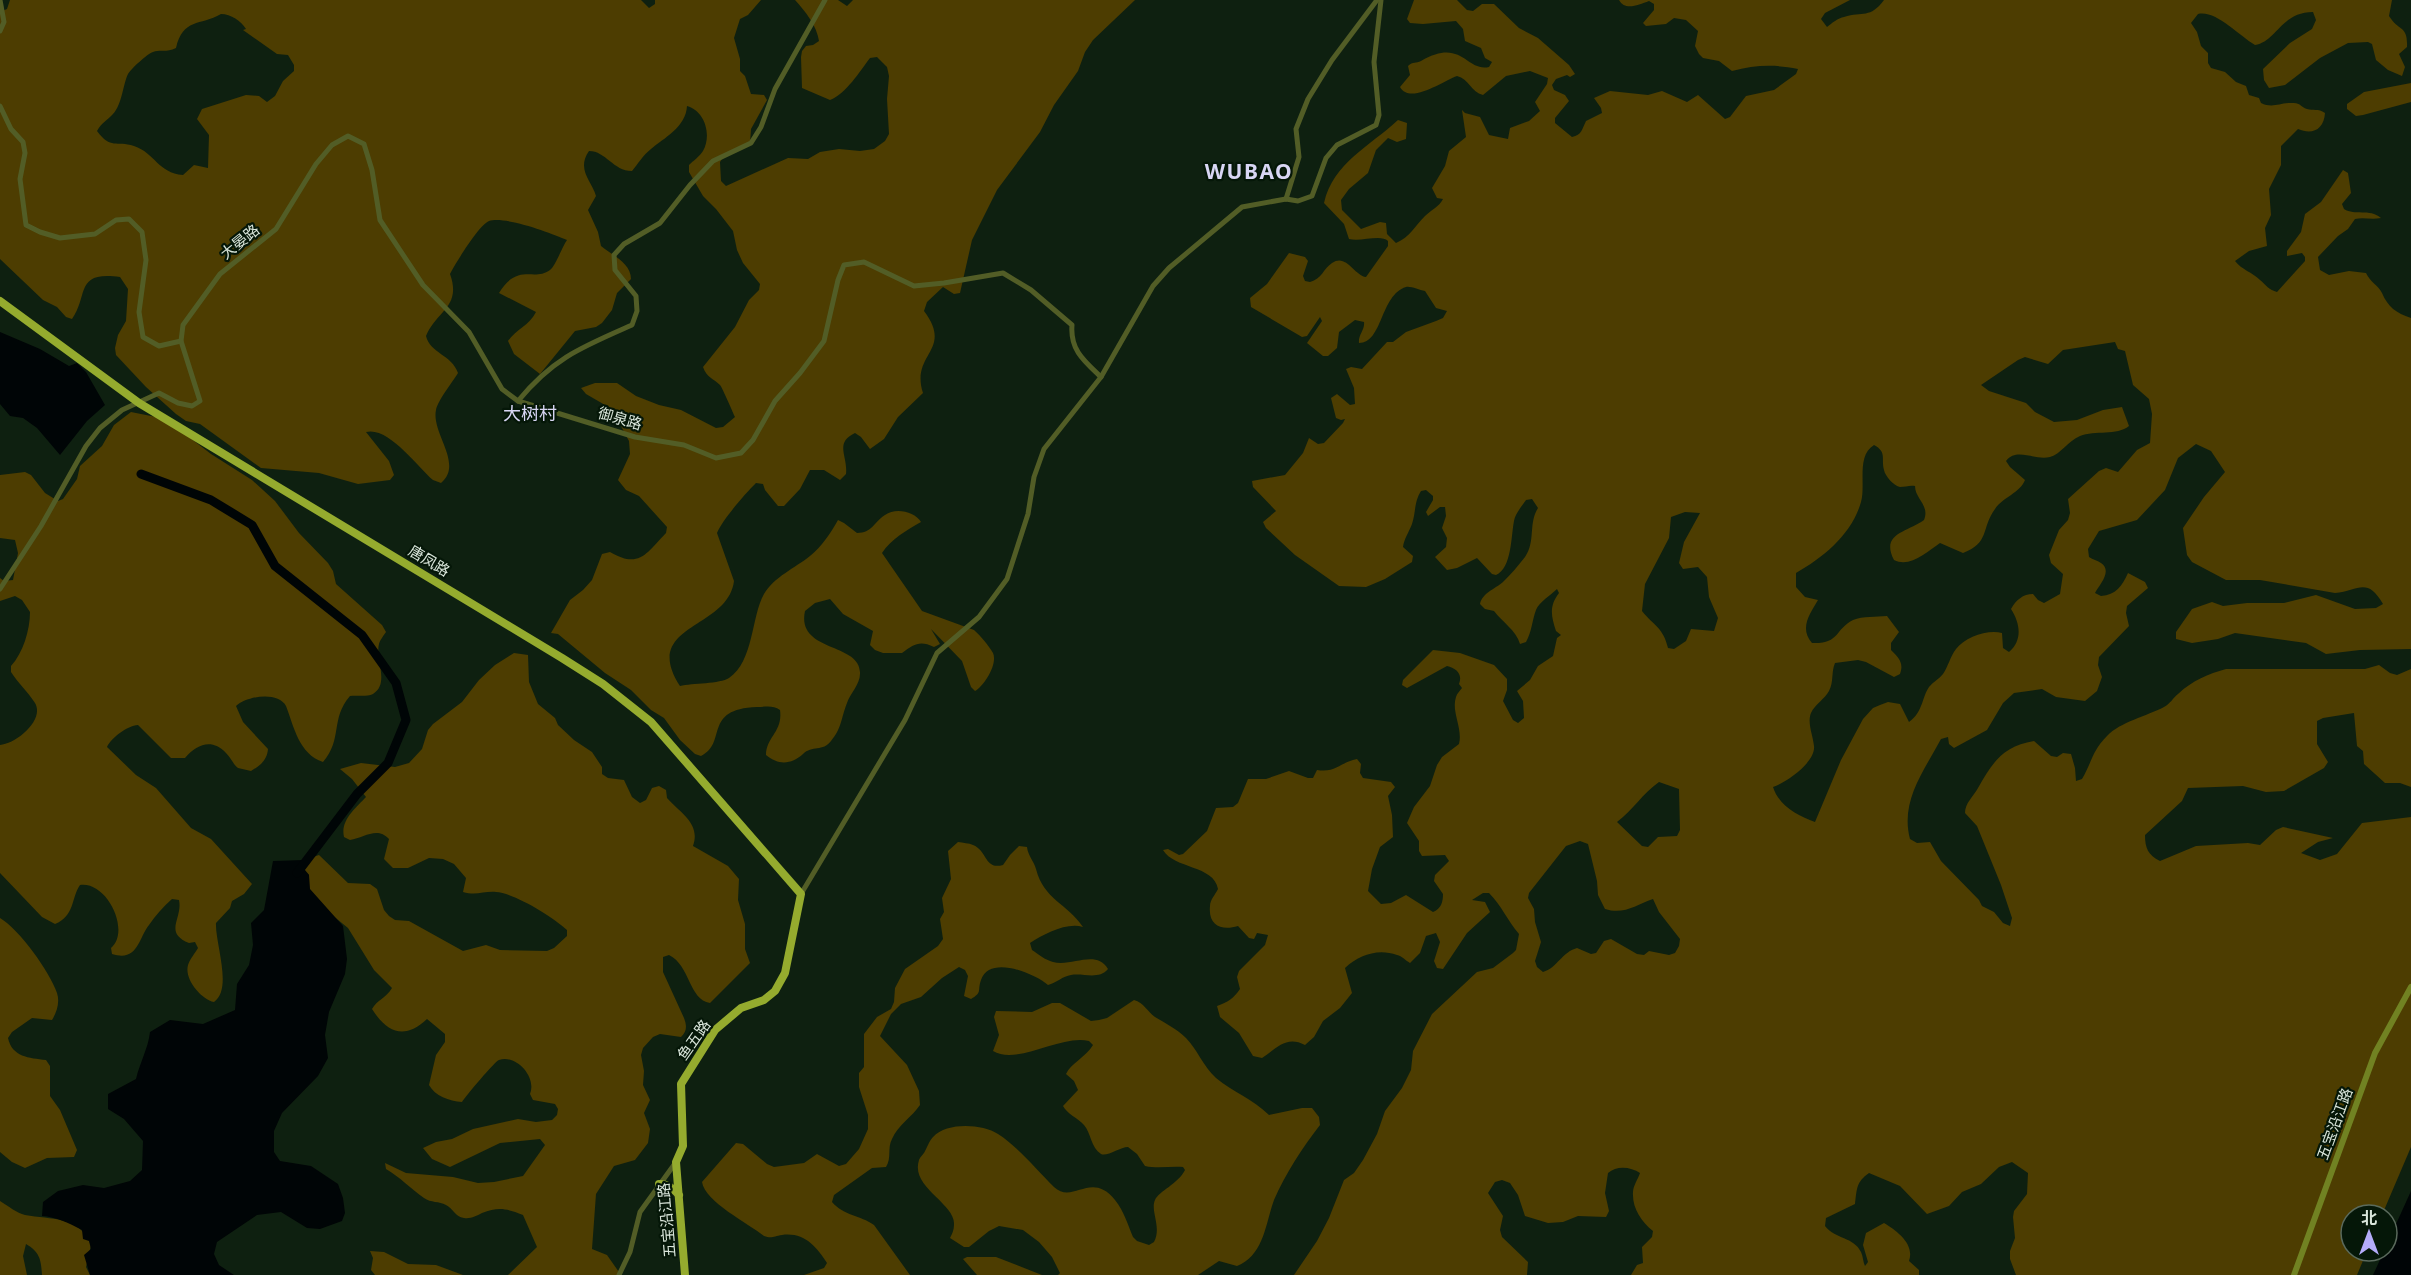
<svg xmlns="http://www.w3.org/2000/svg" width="2411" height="1275" viewBox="0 0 2411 1275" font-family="'Noto Sans','Noto Sans SC',sans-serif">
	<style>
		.green { fill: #4d3d01; fill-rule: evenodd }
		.water { fill: #000506 }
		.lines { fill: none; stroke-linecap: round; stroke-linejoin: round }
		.river { stroke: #000506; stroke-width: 9 }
		.tertiary { stroke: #525d26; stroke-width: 5 }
		.secondary { stroke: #718222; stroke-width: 6 }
		.trunk { stroke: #95ab2e; stroke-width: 8 }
		.labels { text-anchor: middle; stroke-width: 4.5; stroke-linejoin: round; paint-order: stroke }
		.street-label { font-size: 15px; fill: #dae6db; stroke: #051708 }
		.quarter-label { font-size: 18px; fill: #d8d6f4; stroke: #051708 }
		.district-label { font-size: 21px; font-weight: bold; letter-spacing: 1.5px; fill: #d8d6f4; stroke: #051708 }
	</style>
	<rect width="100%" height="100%" fill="#0e2010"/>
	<g class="green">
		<path d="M10,0H641L649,8L655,4V0H761L748,15L740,19L734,38L740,59V71L745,76L751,94L764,95L767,100L751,129L750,143L724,156L720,162L721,181L726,186L788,158L808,159L820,152L839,149L860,151L874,149L885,141L889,134L887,99L889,76L887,67L877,57L870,58C860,71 846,94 830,100L802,88L801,57L802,51L806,46L813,45L819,41C817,26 805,11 795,0H838L847,6L853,0H1135L1093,40L1085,52L1078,71L1054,105L1040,132L997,190L972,240L960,293L954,294L943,287L927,302L924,311C954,351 910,353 923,393L898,417L884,439L870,449L861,437L855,433C834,443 848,456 846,474L840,480L824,470H810L800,489L784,506H778L765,490L763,484L756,483C745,494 723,519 717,533L734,581C728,630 640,624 680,686C692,683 720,684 729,678C754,661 751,617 764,594C774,577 795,568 810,556C822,546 830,534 838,520L844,523L857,533C872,533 874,522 885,515C896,507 915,512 921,522C907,530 891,539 882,553L922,611L974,630C980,635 989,646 993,653C998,664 984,686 975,691L971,687L962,661L931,629L940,644L934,647C920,640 914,644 902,653H883L875,650L870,645L873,631L843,614L830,599L815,603L805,611C796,653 862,642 860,674C860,684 850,694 847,703C841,718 842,728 831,741C823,752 812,745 803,754C792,764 779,766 766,755C766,737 783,732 780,710C773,705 766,707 757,707C702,709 728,743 701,756L695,754L680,740L664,718L651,710L631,690L605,673L558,634L551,633L570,600L583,590L592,580L602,554L610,552C639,569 646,554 666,533L667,527L639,496L626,490L618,480L630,454L629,441L615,415L605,405L586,394L581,388L595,383H617L636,396L659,405L681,410L716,428L723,427L735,417C734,415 722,387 720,385C713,378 707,378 703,367L735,327L749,300L759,290L760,284L743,263L737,250L733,231L716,209L703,196L689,172V165C693,161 700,156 703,151C712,135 705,111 687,106C686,127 664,138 651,149C643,155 638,164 632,171C613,171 606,151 589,151C576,170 592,181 596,196L588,210L598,232L601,246C612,255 631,263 631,279L617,293L612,310L602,323L596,327L575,331L540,374L514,354L508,341C516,329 529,326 536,312L499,293C518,262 534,282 550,270C555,267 562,247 567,240C551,233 506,216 489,221C479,225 455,264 450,274C462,307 436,311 426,336C430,353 452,355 458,373C452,383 438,400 436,410C431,433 464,464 441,483L433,480C417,466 388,426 366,432L389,461L394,475L390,480L358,484L319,473L261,468L200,424L186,421L176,414L146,387L116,355L115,348L118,335L126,321L128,289L120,277C74,271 89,295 72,319L66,317L57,307L43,300L0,259V12L7,9ZM221,14C231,14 241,21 246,29L243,30L277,54L288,55L294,65V71L283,81L275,96L267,102L259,96L246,95L202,109L197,119L209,135L208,168L194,165L183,175C158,173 155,153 134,146C116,140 111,150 97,131C102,122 107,121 113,114C122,105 123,84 128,74C131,69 147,54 153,52C161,49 166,53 176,48C183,18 200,26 221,14Z"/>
		<path d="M1414,0H1457L1467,10L1473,11L1482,4H1494L1519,28L1538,38L1569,65L1575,74L1570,77L1567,75L1556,79L1552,85L1554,90L1565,95L1569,101L1555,118V123L1572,137C1582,135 1582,129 1586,121L1602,113L1601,108L1594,98L1610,91L1648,95L1662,91L1687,102L1698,95L1725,119L1730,117L1746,96L1774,90L1796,74L1798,69C1774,64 1755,65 1732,71L1719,61L1703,58L1699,54L1695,46L1698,31L1686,20L1674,18L1666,24L1646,26L1643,23L1654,10V4L1649,1C1638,5 1625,11 1619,0H1850L1825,13L1821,19L1827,27C1832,23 1838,18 1844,17C1863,11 1870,19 1884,0H2392L2389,16C2399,32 2408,25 2407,47L2399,54L2405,67L2402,76L2388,70L2376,60L2372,44L2368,42L2348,43L2320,58L2285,85L2269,88L2264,80L2263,69L2290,43L2312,29L2316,20L2313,12C2281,12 2277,41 2255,45C2238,35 2216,10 2198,14L2191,23L2197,32L2201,46L2208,53V63L2211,68L2225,72L2236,82L2246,86L2249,95L2259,98L2261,103C2273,109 2281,102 2294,103C2300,103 2301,107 2307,109C2313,111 2318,108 2325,113C2324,130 2312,135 2298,129L2281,146V165L2269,189L2271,215L2265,228L2267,246L2249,251L2235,261C2242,270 2252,272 2260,280C2266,285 2269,290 2277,292L2305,261V257L2302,253L2287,256V251L2301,232L2305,214L2321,202L2343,170L2348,173L2351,193L2342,204L2344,209C2355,216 2369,208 2381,218C2371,220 2364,217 2355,219L2348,229L2338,236L2318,257L2320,270L2329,275L2349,271L2366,273C2370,282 2378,285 2382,293C2388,307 2396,313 2411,318V649L2360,650L2326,654L2306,643L2235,633L2218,639L2192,643L2176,639V632L2192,609L2212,602L2223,606L2247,603H2284L2316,595L2355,609L2376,608L2383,604C2367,576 2358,591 2335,593L2260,580H2226L2192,562L2187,555L2183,528L2204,497L2225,472L2211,451L2196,444L2178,458L2165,490L2137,520L2099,531L2088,549L2089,557C2093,560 2097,560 2101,563C2113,571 2099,585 2095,593L2101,596C2116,595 2122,586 2128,573L2145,582L2148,588L2127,606L2126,613L2129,626L2099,657L2098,665L2102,677L2097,691L2085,701L2056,697L2042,689L2014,693L2003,703L1987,730L1954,748L1949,744L1948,737L1941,739C1924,771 1900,801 1910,839L1917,843L1930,842L1941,861L1979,900L1982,906L1994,912L2003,923L2010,926L2012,918L2001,885L1977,826L1965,813C1965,803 1973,797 1978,788C1992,763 2003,746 2034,741L2051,756L2057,757L2063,753L2071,754L2075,768L2076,781L2082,779C2092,762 2092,751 2107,736C2120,722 2147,716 2164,707C2170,704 2173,698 2178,694C2193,680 2208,674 2226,669H2365L2379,665L2390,673L2397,675L2411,669V787L2400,783H2385L2364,764L2363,751L2357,746L2354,713L2323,718L2317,721V744L2328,762L2324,768L2284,791L2266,792L2243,786L2188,788L2182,801L2145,835C2145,848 2148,855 2160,861L2196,846L2248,843L2260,845L2276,830L2283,827L2333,838L2318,842L2301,853L2320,860L2337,854L2362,823L2411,817V1147L2382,1215H2351V1251H2367L2357,1275H2016L2010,1259V1251L2015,1238L2013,1217L2014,1211L2027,1194L2028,1173L2012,1162L1999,1167L1981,1184L1962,1192L1949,1206L1927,1214L1900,1186L1869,1173C1856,1182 1857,1189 1855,1204L1826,1218L1825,1226C1835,1239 1854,1237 1861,1252C1863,1256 1863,1262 1865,1266L1868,1262L1863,1245L1866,1233L1884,1223C1897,1231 1915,1244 1909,1261L1919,1270V1275H1631L1637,1265L1643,1263L1642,1247L1652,1237L1653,1231C1641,1221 1632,1208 1633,1192C1633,1186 1638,1179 1640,1173C1631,1167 1617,1165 1608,1173L1605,1193L1609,1211L1606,1217L1578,1216L1563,1222L1548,1223L1525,1216L1518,1195L1510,1183L1502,1180L1495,1182L1488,1193L1503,1216L1500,1230L1502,1237L1528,1262L1527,1275H1294L1317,1241L1329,1218L1344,1180L1354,1173L1363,1160L1377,1134L1385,1111L1402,1088L1411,1070L1413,1051L1432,1014L1477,972L1493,968L1513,953L1516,950L1519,934C1507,920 1502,906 1489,893H1483L1472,900L1485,902L1490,912L1467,933L1443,969L1437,968L1434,961L1440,942L1436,933L1426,936L1420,953L1410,963C1405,960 1402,956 1397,955C1378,948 1359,955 1345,968L1352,993L1340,1008L1323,1021L1314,1037L1305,1045C1286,1035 1276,1049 1262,1058L1253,1056L1239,1033L1220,1017L1217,1006C1228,1002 1233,999 1240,989L1237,977L1239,971L1265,945L1268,935L1257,933L1254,939L1249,938L1238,926C1222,931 1208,926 1210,906C1210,900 1215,895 1218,889C1214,865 1174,869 1163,850L1168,849L1179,855L1183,854L1207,831L1216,808L1233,807L1238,803L1248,779H1266L1289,771L1308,778H1313L1317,770C1337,773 1340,762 1357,759L1361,764L1360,773L1363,778L1391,782L1395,787L1388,796L1392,815L1393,837L1380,847L1372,869L1368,891L1381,904L1391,903L1406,895L1433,912C1441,909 1443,902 1443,894L1434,881L1435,875L1449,861L1445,855L1422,856L1419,851V841L1407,823L1414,807L1430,786L1437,765L1442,757L1459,744C1463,728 1451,712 1456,697C1457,693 1460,691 1462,688L1459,684C1463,674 1456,668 1447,666L1407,688L1402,685L1403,680L1433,650L1460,653L1494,665L1507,679V690L1503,701L1513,720L1518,723L1524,718L1523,701L1517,691L1530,680L1538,666L1553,656L1557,638L1561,635L1556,631C1551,616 1549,606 1559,593L1557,589C1551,595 1539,602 1536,610C1532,621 1532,631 1526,642L1520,644C1516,630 1502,622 1494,611L1485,609L1480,604C1482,593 1495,589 1503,582C1511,574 1518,566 1525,557C1536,541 1528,524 1538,508L1532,499L1526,500C1522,506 1515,514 1514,521C1511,536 1512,568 1496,575L1492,574L1477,558L1457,568L1447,570L1435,557L1446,547L1447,538L1442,528L1446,516L1445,507H1440L1428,516L1426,512L1433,500V496L1426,490L1421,491C1414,502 1416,512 1412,524C1409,532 1404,539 1403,547L1413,556L1412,562L1385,579L1366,587L1339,586L1295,555L1266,528L1263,522L1276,511L1253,487L1252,481L1285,475L1303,453L1309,438L1318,444L1324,443L1343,423L1345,419L1341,420L1336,418L1331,398L1337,394L1350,405L1355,404L1354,388L1346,369L1351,367L1362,369L1387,342H1393L1406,332L1436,321L1443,318L1447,311L1436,308L1425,291C1419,290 1411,286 1406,287C1380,295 1383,343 1359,343C1358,335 1365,330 1364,322L1355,320L1339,332L1337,348L1328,356H1323L1307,343L1322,321L1320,317L1307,336L1302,337L1251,307L1250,298L1267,284L1289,253L1305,257L1308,261L1303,276L1305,281L1310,282C1322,279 1323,269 1332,263C1346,253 1354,275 1366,277L1388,246V241C1381,234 1361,242 1349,239L1344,224L1324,203C1333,163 1370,146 1398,120L1407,123L1406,139L1397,142L1388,138L1376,150L1368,173L1349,189L1341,200L1342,210L1361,229L1380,222L1386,223L1387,234L1396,243C1410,237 1415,226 1425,216C1431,210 1439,207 1443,199L1437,198L1432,188L1445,166L1449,151L1466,137L1462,110L1465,113L1480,117L1489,135L1508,139L1510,128L1529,121L1540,111L1535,102L1547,84L1548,78L1530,71L1506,76L1483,95C1471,92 1469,79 1457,76C1443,81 1410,105 1400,87L1410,75L1408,66C1413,61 1416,64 1421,61C1462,37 1466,72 1489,67L1492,62L1485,58L1481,48L1465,41L1463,29L1456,21L1423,24L1410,23L1407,19ZM2115,342L2118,349L2125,351L2133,385L2149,399L2152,414L2150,443L2137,450L2118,472L2106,468L2099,471L2068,499L2070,513L2068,520L2059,530L2049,555L2051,563L2063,574L2060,594L2044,603L2038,600L2033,594C2023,594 2016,600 2011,609C2020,623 2023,640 2009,652L2003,648L2002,633C1988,629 1965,637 1956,649C1950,657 1948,667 1943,674C1939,679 1933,682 1929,687C1922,697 1923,712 1909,722L1900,704L1888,702L1880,705L1873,708L1863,719L1841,760L1815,822C1798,816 1779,806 1773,787C1787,782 1816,762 1814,746C1813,735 1807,723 1811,713C1815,704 1825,699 1829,691C1834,682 1831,672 1835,663L1858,660L1866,662L1894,677L1900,674C1904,663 1899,658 1891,650V643L1899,632L1887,616C1876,617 1863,616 1853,620C1834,630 1840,644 1812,643C1799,628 1810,614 1818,600L1805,597L1796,587V573C1824,557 1852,534 1861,502C1866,485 1856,456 1874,445C1887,452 1881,458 1884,470C1885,476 1894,486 1900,487C1905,487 1910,485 1915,486C1915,499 1930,505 1924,520C1908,532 1880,533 1894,560C1910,568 1927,552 1940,543L1963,553C1990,543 1981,528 1995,509C2003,497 2020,493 2025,480L2010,467L2006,461C2017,447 2035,461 2050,457C2061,454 2068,441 2080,436C2095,430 2117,436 2129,426L2122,407L2103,410L2077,420L2054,422L2035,412L2026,403L1989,391L1981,385L2018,360L2025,357L2048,364L2063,350ZM1685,512L1700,513L1684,542L1679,563L1683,569L1698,567L1707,577L1709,597L1718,618L1714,631L1691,629L1686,641L1674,649L1668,648C1663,627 1654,626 1642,611L1645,584L1669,538L1671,517ZM1659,782L1679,789L1680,830L1677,836L1658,837L1648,847L1642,846L1617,822C1633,810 1643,793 1659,782ZM1580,841L1588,844L1597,881L1598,895L1605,909C1624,915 1636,905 1653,899L1659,912L1680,939L1679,946L1675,953L1669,955L1649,951L1644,955L1637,954L1611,939L1604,941L1596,953L1591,954L1577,948C1562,952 1557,968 1543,972L1537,967L1535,961L1541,942L1535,922L1534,909L1528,898L1529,893L1566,846Z"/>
		<path d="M2411,83V102L2363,115L2356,116L2347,109V104L2364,92Z"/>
		<path d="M131,412L156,417L176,427L211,454L252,480L275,501L299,533L328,563L333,571L336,584L382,625L386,632C384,635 380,640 379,644C375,658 390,684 373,694C367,697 357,695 350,696C330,719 343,739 323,762C299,754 294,727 286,706C278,691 247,696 236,706L243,722L268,749C267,760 261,765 251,771L238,768C233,764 231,758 226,753C212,738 197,744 185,758H171L138,725C127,726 112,737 107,747L136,775L156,788L191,828L211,839L252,884L244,894L232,901L230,908L216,923C215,943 233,989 214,1002C201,999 184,979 188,965C190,959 195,953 198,948L195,942L189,943C163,932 183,919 179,900L172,899C163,907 156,915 149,925C138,939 138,962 112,954L111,948C131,931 107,881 80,885C71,898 75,916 55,924L42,917L0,873V745C16,744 45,720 35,703C28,692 18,683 11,672V666C23,653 30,630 30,612L22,600L15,596L0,601V578L4,581L13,580L18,553L15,540L0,538V475L25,472L31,475L45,493L58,501L63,499L77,479L80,466L102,446L114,425Z"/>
		<path d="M514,653L528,655L529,682L538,704L555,718L558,725L574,740L592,752L602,767V774L608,778L624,780L632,797L640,803L646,800L652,788L659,786L666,790L667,798C680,813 701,823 693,846L728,866L739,879L738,900L745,924V949L750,963L710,1003C689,1000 690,965 669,955L663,957V972L684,1018C687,1026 687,1031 681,1037L660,1034L653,1037L643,1048L641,1055L644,1071L643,1085L650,1100L644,1113L650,1129L648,1143L635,1160L614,1166L596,1194L592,1249L607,1255L621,1275H508L537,1247L523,1215C508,1209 499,1206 482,1213C476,1216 471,1219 464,1218C455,1217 453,1208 446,1205C439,1201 431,1203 424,1198C411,1189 400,1177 386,1169L385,1163L406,1173L453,1177L478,1183L494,1182L523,1176L545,1145L540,1139L500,1143L450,1167L432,1159L423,1148L436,1142L452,1139L473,1129L518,1119L536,1122L552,1120L557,1115L558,1109L555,1104L533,1100L530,1094C537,1077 516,1054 499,1060C495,1061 466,1096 462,1102C449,1101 435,1096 429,1085L436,1055L445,1042V1034L427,1019C405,1040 387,1033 372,1009C377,1000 386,998 392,988L374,970L348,928L332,915L309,889V875L304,869V860L319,855L348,883L370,884L377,889L384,910L389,916L395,920L409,921L463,951L486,945L500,950L547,951L554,948L567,936V930C553,917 514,893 496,892C484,891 476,896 463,892L466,878L454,864L443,859L429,858L408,868H393L384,859L389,839C377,826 364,838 350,840L344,837C340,820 356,808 366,797L352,779L340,769L361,763L395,767L409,763L422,749L428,730L433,724L462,702L479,680L495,665Z"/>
		<path d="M958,842C963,843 969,843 973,845C988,851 984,870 1003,865L1010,855L1019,846L1027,847C1028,856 1034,861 1036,869C1044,900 1067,903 1083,927C1067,922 1044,934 1030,943L1032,950C1038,954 1045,960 1053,962C1072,967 1096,949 1108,969C1099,980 1084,973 1071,975C1063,976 1056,983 1048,985C1035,974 990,954 981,980C977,991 983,992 971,999L964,996L968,976L965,970L959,967L942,978L921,997L901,1004L891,1014L880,1036L907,1065L919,1091L920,1105C912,1117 898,1125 892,1139C887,1148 892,1158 886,1167L872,1168L834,1195L832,1202C844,1216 860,1215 874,1225L910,1275H804L824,1268L827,1263C816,1246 804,1232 782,1235C774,1236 772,1239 764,1236C748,1223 705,1202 702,1182L736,1143L743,1144L767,1164L774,1167L804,1163L817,1154L839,1166L846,1164L859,1149L868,1129V1115L859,1087V1073L864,1067V1034L877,1017L891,1009L894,1002L895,988L905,969L938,946L943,939L940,919L944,912L942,898L951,879L948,851Z"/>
		<path d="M0,918C19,929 50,972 57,993C60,1002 57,1012 52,1020L32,1018L12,1032L8,1038C12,1057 29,1058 46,1060L50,1066V1096L60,1110L77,1150L74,1157L47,1158L25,1168L12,1162L0,1152Z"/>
		<path d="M1134,1000C1144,1003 1147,1011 1155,1017C1165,1023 1177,1029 1186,1038C1197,1049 1203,1066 1216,1078C1233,1092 1253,1099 1269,1115L1302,1108H1312L1319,1117L1320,1125C1303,1147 1285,1174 1274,1200C1265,1225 1264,1255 1237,1266L1219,1261L1198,1275H1058L1060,1273L1052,1257L1039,1242L1023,1230L999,1226L989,1231L969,1247H964L950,1238C952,1234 954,1230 954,1225C956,1203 910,1188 919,1160C919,1159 923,1154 924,1153C927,1148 929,1141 933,1137C947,1122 982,1124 998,1134C1017,1146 1038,1171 1054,1187C1073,1205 1091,1170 1115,1200C1124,1211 1128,1225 1133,1237L1137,1241L1149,1245L1154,1242C1162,1227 1150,1211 1155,1200C1159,1191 1178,1184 1185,1170L1183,1167C1170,1166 1158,1169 1145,1166L1137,1154L1128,1147C1120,1147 1107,1157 1101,1154C1091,1148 1091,1133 1084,1125C1078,1118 1067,1114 1063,1106L1078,1090L1074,1081L1066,1074C1071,1063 1086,1057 1093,1045L1089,1041C1061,1034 1017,1066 993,1051L999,1035L994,1017L996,1011L1032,1012L1052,1003H1060L1091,1021L1099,1020L1107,1018Z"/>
		<path d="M0,1201C8,1206 17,1213 25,1215C51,1220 79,1215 91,1245L86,1267L90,1275H42C41,1260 40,1252 26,1244L23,1256L27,1275H0Z"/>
		<path d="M370,1251L384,1252L408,1264L436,1265L463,1275H375L371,1270L373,1258Z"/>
		<path d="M967,1257H996L1042,1275H977L963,1259Z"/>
	</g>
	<g class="water">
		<path d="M0,332L40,349L69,366L77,363L86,372L105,405L87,421L60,455L37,428L23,418L10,416L0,404Z"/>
		<path d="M304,860V869L309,875L310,889L343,926L347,959L345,974L329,1012L325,1035L328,1058L318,1076L282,1113L274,1131V1152L280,1161L311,1166L338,1184L343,1198L345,1213L342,1221L320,1229L307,1228L281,1212L257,1215L217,1242L214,1254L219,1265L234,1275H90L84,1255L91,1249L89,1241L83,1239L82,1230C69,1223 56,1217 42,1216L43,1202L58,1191L83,1185L104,1188L130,1181L142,1170L143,1141L124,1119L108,1109V1094L136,1079C140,1062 148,1049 150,1032L170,1020L203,1024L235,1010L237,984L249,965L253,945L251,923L264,910L273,861Z"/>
		<path d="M2411,1191V1275H2373L2384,1251H2387V1244Z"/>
	</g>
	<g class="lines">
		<path class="river" d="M141,474L211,500L252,525L275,566L362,635L396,683L406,720L388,763L357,794L297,873"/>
		<g class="tertiary">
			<path d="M0,31L4,22L0,0"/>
			<path d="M0,106L11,129L23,142L25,153L20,179L26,225L40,232L60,238L95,234L116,220L129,219L142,232L146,260L139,312L143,337L159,346L181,341"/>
			<path d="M1286,199L1299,157L1296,129L1308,99L1332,60L1377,0"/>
			<path d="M518,401C553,358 582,347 632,325L637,311L636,296L615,270L614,255L624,244L660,223L690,185L713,161L751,143L761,127L775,89L825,0"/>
			<path d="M0,589L41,526L86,446L100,428L122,410L159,393L178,403L192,406L200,401L181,341L183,325L220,274L276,229L316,164L332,145L348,136L364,144L372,170L380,220L423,285L469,332L502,389L518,401L635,437L684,445L716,458L741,453L753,440L775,401L800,373L824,341L838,280L844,265L864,262L914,286L944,283L1003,273L1031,290L1072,325C1070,350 1084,361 1101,377"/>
			<path d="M801,894L905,720L937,653L979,617L1007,579L1028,514L1034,477L1044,449L1101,377L1153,286L1169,268L1242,207L1286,199L1298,201L1312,196L1326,158L1337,145L1376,125L1379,115L1374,62L1381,0"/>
			<path d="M619,1275L630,1252L640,1212L676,1162"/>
		</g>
		<path class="secondary" d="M2294,1275L2375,1053L2411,987"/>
		<g class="trunk">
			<path d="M0,301L139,403L562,658L603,684L651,722L801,894L785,973L775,991L764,1000L741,1008L715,1030L681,1084L683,1146L676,1162L685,1275"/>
			<path d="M659,1184C669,1184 672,1188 679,1195"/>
		</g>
	</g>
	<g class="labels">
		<g class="street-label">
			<text transform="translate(240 242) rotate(-39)" y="5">大晏路</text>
			<text transform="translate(620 419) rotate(16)" y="5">御泉路</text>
			<text transform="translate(429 561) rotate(31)" y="5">唐凤路</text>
			<text transform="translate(694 1040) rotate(-55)" y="5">鱼五路</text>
			<text transform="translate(2335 1124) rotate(-70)" y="5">五宝沿江路</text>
			<text transform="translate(667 1220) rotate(-95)" y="5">五宝沿江路</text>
		</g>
		<g class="quarter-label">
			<text x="530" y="420">大树村</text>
		</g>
		<g class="district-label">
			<text x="1249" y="179">WUBAO</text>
		</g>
	</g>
	<g transform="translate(2369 1233)"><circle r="28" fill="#051708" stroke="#5a6a5c" stroke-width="1.5"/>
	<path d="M0-4.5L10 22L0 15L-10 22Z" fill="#b4acf9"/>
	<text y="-9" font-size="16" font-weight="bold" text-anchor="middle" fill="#dae6db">北</text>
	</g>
</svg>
